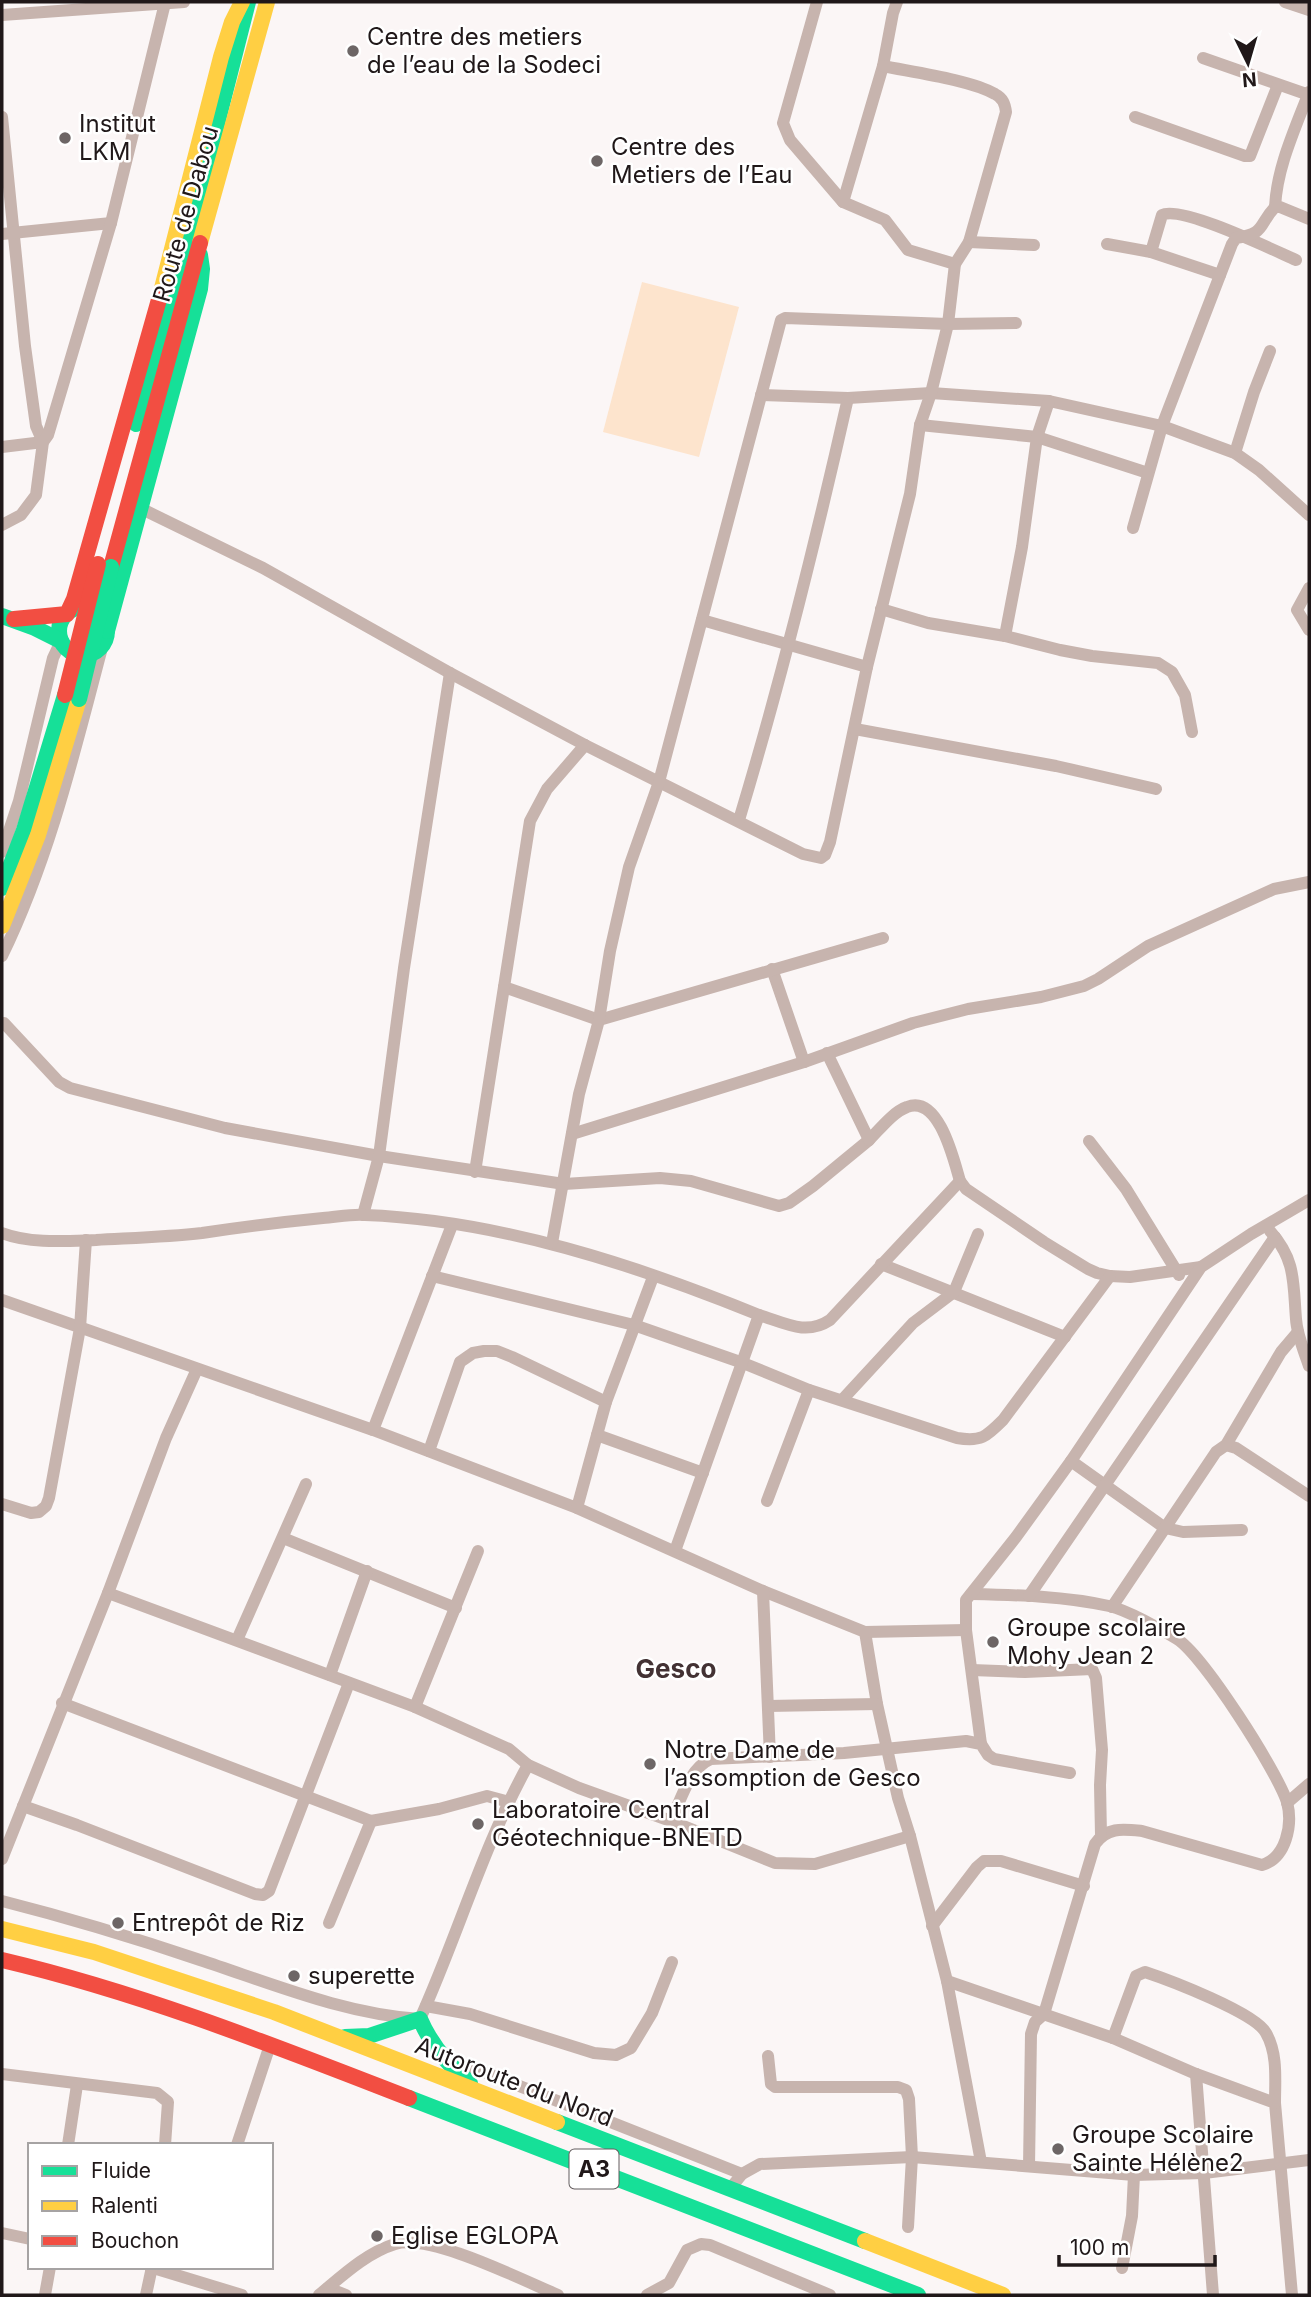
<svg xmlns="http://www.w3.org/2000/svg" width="1311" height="2297" viewBox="0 0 1311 2297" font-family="Inter,sans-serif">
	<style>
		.pitch { fill: #fde4cd }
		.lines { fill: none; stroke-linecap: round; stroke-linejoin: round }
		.street { stroke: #c7b4ae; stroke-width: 12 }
		.fast { stroke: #16e098; stroke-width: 16 }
		.slow { stroke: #ffcf43; stroke-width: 16 }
		.jam { stroke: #f24e42; stroke-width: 16 }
		.fast-bridge { stroke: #16e098; stroke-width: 16 }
		.jam-bridge { stroke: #f24e42; stroke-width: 16 }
		.poi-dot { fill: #6d6666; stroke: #fff; stroke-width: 2.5 }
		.labels { text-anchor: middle; stroke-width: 5; stroke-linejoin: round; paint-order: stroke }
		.shield { fill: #fff; stroke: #635d5e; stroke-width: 2 }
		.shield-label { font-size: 23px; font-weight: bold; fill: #201819 }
		.poi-label { font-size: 24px; fill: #201819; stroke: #fff; text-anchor: start }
		.street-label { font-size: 24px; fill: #201819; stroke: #fff }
		.neighbourhood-label { font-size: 26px; font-weight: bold; fill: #433234; stroke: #fff }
	</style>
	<rect width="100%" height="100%" fill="#fbf6f6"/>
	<path class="pitch" d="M642,282L739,307L699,457L603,432Z"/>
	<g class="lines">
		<g class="street">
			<path d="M817,2L783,123L790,140L843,202"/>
			<path d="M897,2L893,13L883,66L843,202L885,220L908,250L955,264"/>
			<path d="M1285,2L1309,10"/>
			<path d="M2,15L184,2"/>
			<path d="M1203,58L1309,95"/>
			<path d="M2,117L25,346L36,426L43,442L2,447"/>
			<path d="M1135,117L1245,156H1250L1278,85"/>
			<path d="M1275,207C1277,167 1295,129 1309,92"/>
			<path d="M2,234L111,223"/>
			<path d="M969,242L1034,245"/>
			<path d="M1107,244L1151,252L1220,275"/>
			<path d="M1151,252L1162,215C1181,205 1273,250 1296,260"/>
			<path d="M761,395L848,398L931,393L1049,401L1162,426L1235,453L1259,470L1309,515"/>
			<path d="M920,425L1037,437L1148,473"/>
			<path d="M1235,453L1254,392L1270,351"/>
			<path d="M140,508L263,568L450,673L585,745L803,854L821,858L825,855L830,842L867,667L910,494L920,425L931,393L948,324L955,264L969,242L1006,112C1005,104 1003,98 995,94C971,80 912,72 883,66"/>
			<path d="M2,525L21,515L36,495L43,442L48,435L111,223L165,3"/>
			<path d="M1133,528L1162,426L1232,244L1236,238C1266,234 1258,225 1275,207H1280L1309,219"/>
			<path d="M1309,588L1297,610L1309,630"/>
			<path d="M881,609L928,623L1005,636L1060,650L1092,656L1158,663L1172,672L1185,695L1192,732"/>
			<path d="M702,620L867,667"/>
			<path d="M1005,636L1022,547L1037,437L1049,401"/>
			<path d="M855,729L1056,766L1156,789"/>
			<path d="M739,820C781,681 816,540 848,398"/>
			<path d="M2,852L19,801L53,658L61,641"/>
			<path d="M2,956C50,857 75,750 103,644"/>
			<path d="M772,969L804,1062"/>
			<path d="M504,987L599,1020L883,938"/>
			<path d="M4,1023L59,1082L70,1088L225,1128L379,1156L564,1184L660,1178L691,1181L779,1206L789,1203L813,1186L869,1140"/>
			<path d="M827,1053L869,1140C880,1129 893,1112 907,1107C939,1094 954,1161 960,1181L966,1189L1044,1242L1088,1269L1097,1273L1110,1276L1130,1277L1201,1267"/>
			<path d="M572,1134L804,1062L913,1023L968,1009L1041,997L1084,986L1098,979L1148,946L1274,889L1309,882"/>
			<path d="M1089,1141L1126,1189L1179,1275"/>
			<path d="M475,1172L530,821L547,789L585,745"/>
			<path d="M363,1215L379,1156L404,968L450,673"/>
			<path d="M1270,1231C1296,1260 1293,1282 1296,1319C1297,1335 1304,1351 1309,1366"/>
			<path d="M2,1233C31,1244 66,1241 96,1240C131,1238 167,1237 202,1233C242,1227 282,1222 323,1218C337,1217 351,1214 365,1215C499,1220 636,1265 759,1315"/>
			<path d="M552,1243L579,1094L599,1020L610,951L629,867L659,782L781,320L785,318L948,324L1016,323"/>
			<path d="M881,1264L1065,1337"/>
			<path d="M432,1276L634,1325L743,1363L809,1390L957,1438C981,1442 986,1437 1003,1420L1110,1276"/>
			<path d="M2,1300L373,1430L577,1508L763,1591L865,1632L877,1704L898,1798L910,1836L947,1981L981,2162"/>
			<path d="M842,1400L913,1323L954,1292L978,1234"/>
			<path d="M373,1430L452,1225"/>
			<path d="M597,1435L703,1473"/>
			<path d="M1226,1445L1236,1448L1309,1496"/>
			<path d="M429,1451L460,1362L473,1353L484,1351H497L512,1357L606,1402"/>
			<path d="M1071,1461L1165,1528L1183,1532L1242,1530"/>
			<path d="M767,1501L809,1390"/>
			<path d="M2,1504L31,1513L39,1512L46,1506L49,1498L80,1328L86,1240"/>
			<path d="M577,1508L606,1402L653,1277"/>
			<path d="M283,1538L456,1608"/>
			<path d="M675,1551L759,1315C785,1323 806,1336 830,1320L960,1181"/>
			<path d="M763,1591L770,1757"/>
			<path d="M108,1593L415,1707L509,1749L528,1765L579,1788L671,1821L775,1863L815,1864L910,1836"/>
			<path d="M971,1594C1017,1595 1065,1596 1109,1606C1127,1610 1161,1629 1177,1639C1203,1655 1277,1771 1287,1802C1293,1825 1286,1858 1262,1865L1142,1831C1122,1829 1107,1827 1095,1844L1044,2014L1035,2022L1031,2034L1029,2166"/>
			<path d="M1029,1596L1275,1237"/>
			<path d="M1112,1607L1216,1452L1226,1445L1281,1352L1298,1332"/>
			<path d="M865,1632L966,1630"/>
			<path d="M237,1640L306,1484"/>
			<path d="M972,1670L1025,1672L1092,1669L1096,1678L1102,1750L1100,1785L1101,1835"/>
			<path d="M330,1675L367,1571"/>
			<path d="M62,1703L371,1821L439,1809L487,1796L509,1802"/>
			<path d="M768,1706L877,1704"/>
			<path d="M415,1707L478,1551"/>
			<path d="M981,1744L966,1630V1600L1016,1537L1071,1461L1201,1267L1251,1234L1309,1200"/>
			<path d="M1287,1803L1309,1784"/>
			<path d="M23,1806L77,1825L255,1894L263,1895L269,1891L349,1683"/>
			<path d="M671,1821C681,1800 689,1768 711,1759L844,1753L966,1741L981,1744L988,1755L994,1759L1070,1773"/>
			<path d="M2,1859L108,1593L166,1438L197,1369"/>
			<path d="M2,1901C69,1918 135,1938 200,1960C273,1984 344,2014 420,2019C458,1935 483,1846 528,1765"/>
			<path d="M329,1923L371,1821"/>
			<path d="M932,1926L977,1867L984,1861H1001L1084,1886"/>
			<path d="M947,1981L1113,2038L1196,2074L1275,2103L1292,2295"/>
			<path d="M426,2006L470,2014L594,2053L616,2055L631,2048L652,2013L672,1962"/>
			<path d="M1113,2038L1136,1976L1145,1972C1169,1980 1256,2013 1266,2033C1278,2054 1275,2080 1275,2103"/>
			<path d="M768,2056L771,2084L775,2087H898L906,2090L909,2099L912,2157L908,2227"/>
			<path d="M469,2066L742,2174"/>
			<path d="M2,2074L157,2093L168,2102L165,2145"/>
			<path d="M1196,2074L1213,2295"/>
			<path d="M68,2145L77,2085"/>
			<path d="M237,2145L270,2045"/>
			<path d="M729,2190L742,2174L760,2164L912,2157L1134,2175L1204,2173L1309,2160"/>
			<path d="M2,2233L30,2239"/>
			<path d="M150,2267L242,2295"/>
			<path d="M1122,2268L1132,2216L1134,2175"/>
			<path d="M328,2288L346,2295"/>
			<path d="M45,2295L50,2267"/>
			<path d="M146,2295L152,2267"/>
			<path d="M319,2295C342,2276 366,2253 395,2244C430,2233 522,2280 558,2295"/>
			<path d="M647,2295L669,2283L687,2250L701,2244L710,2245L830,2295"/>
		</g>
		<g class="fast">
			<path d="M136,424L185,250L248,2"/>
			<circle cx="83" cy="631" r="24"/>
			<path d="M2,616L35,628L61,641"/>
			<path d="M107,631L200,289L202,269L200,255"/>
			<path d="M2,888L24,830L65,695"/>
			<path d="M345,2037L369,2036L420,2019C431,2045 448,2065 470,2083"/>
			<path d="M409,2098L918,2295"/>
			<path d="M557,2122L865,2241"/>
		</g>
		<g class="slow">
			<path d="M200,243L267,2"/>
			<path d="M160,296L221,57L232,22L242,2"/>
			<path d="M2,926L38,835L79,699"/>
			<path d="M2,1929L94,1952L274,2012L557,2122"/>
			<path d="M865,2241L1003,2295"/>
		</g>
		<g class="jam">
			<path d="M111,567L200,243"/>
			<path d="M14,619L67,614L74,599L160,296"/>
			<path d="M2,1960C142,1993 275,2046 409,2098"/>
		</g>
		<path class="fast-bridge" d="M79,699L111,567"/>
		<path class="jam-bridge" d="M65,695L98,564"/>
	</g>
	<g class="poi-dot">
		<circle cx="353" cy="51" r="7"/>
		<circle cx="65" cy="138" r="7"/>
		<circle cx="597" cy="161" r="7"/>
		<circle cx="993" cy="1642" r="7"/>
		<circle cx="650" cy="1764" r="7"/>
		<circle cx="478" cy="1824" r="7"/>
		<circle cx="118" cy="1923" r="7"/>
		<circle cx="294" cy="1976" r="7"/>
		<circle cx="1058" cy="2149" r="7"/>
		<circle cx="377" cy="2236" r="7"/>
	</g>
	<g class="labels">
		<rect class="shield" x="569.5" y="2149.5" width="49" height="39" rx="5"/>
		<g class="shield-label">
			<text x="594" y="2177">A3</text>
		</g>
		<g class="poi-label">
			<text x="367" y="45">Centre des metiers<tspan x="367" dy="28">de l’eau de la Sodeci</tspan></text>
			<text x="79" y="132">Institut<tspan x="79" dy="28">LKM</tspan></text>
			<text x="611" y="155">Centre des<tspan x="611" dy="28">Metiers de l’Eau</tspan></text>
			<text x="1007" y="1636">Groupe scolaire<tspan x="1007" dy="28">Mohy Jean 2</tspan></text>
			<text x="664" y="1758">Notre Dame de<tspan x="664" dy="28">l’assomption de Gesco</tspan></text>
			<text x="492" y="1818">Laboratoire Central<tspan x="492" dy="28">Géotechnique-BNETD</tspan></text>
			<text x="132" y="1931">Entrepôt de Riz</text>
			<text x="308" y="1984">superette</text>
			<text x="1072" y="2143">Groupe Scolaire<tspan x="1072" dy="28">Sainte Hélène2</tspan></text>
			<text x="391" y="2244">Eglise EGLOPA</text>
		</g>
		<g class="street-label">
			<text transform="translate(186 214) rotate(-74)" y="8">Route de Dabou</text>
			<text transform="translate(514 2082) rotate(21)" y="8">Autoroute du Nord</text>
		</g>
		<g class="neighbourhood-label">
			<text x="676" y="1678">Gesco</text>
		</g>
	</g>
	<rect width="1311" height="2297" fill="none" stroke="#201819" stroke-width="7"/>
	<rect x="28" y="2143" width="245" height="126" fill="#ffffff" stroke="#a6a3a3" stroke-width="2"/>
	<rect x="42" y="2166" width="35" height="10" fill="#16e098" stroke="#a6a3a3" stroke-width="2"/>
	<text x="91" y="2178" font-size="21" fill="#201819">Fluide</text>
	<rect x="42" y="2201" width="35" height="10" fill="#ffcf43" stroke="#a6a3a3" stroke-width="2"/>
	<text x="91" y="2213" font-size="21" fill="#201819">Ralenti</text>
	<rect x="42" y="2236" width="35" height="10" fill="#f24e42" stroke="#a6a3a3" stroke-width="2"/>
	<text x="91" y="2248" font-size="21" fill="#201819">Bouchon</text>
	<g transform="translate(1248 63) rotate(175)" stroke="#ffffff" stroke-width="5" paint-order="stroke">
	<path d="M0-5L12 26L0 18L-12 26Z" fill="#201819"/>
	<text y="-10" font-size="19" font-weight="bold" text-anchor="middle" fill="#201819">N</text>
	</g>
	<path d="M1059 2255v10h156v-10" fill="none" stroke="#201819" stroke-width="3.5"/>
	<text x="1070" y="2255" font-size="21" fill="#201819" stroke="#ffffff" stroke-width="5" paint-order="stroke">100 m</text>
</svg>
